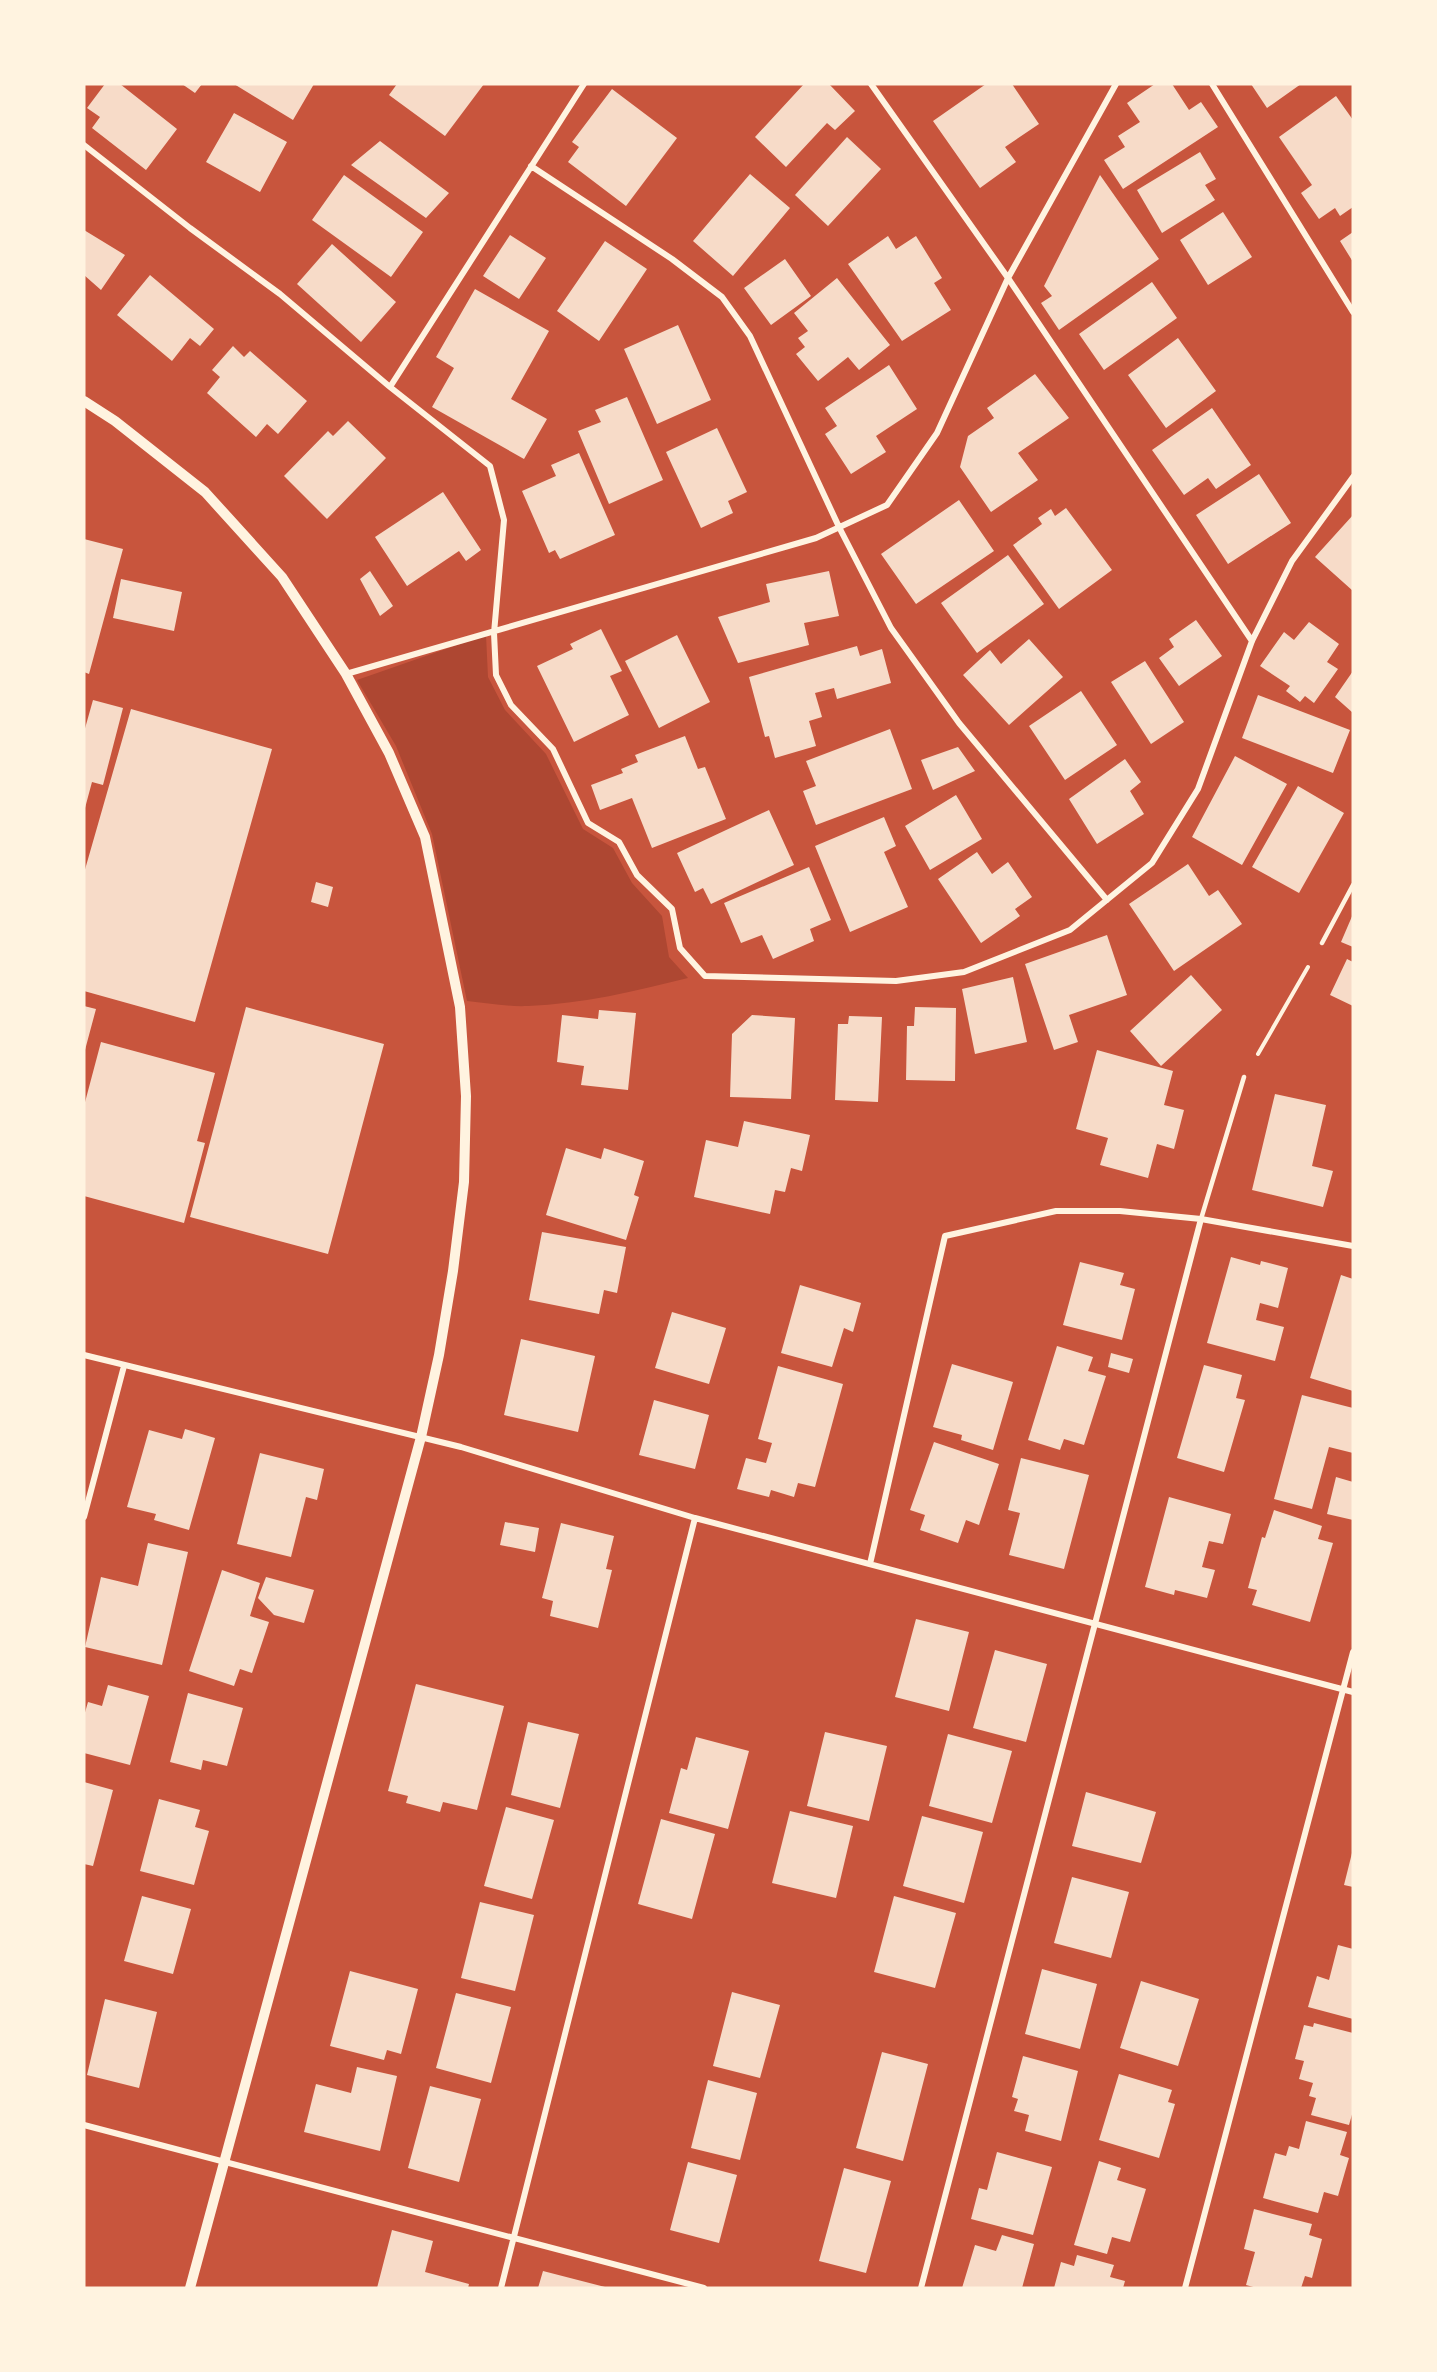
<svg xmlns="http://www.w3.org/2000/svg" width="1437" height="2372" viewBox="0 0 1437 2372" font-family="'Nunito Sans',sans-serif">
	<rect width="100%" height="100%" fill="#c8553d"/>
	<path fill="#ae4732" d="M486,635L488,677L505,710L546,754L583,829L613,848L632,883L662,916L669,957L688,978C636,991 582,1004 528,1006C508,1007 487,1003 467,1001L432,834L396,746L357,680Z"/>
	<path fill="#f7dbc8" d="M105,84H120L177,129L146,170L92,128L100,117L87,108Z
		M182,84H202L195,93Z
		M234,84H314L293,120Z
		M397,84H484L445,136L389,95Z
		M804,84H829L855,111L835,130L827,123L786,167L755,137Z
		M986,84H1012L1039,124L1005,147L1016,162L980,188L933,121Z
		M1155,84H1172L1189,110L1201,102L1218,127L1123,189L1104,160L1125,147L1118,136L1140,122L1127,103Z
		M1251,84H1301L1267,108Z
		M612,89L677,138L626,206L568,162L579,147L572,142Z
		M1336,96L1353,120V207L1340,216L1335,208L1319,219L1301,193L1312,185L1279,137Z
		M234,113L287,142L260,192L206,162Z
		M847,137L881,169L828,226L795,195Z
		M380,141L449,193L426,218L351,165Z
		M1200,152L1216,179L1205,185L1215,200L1162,233L1137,190Z
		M750,174L790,208L733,276L693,241Z
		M344,175L423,232L391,277L312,220Z
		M1100,175L1159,259L1059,330L1041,303L1052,296L1044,286Z
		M1223,212L1252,257L1208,285L1180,240Z
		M84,230L125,255L101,290L84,275Z
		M1353,232V262L1340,241Z
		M510,235L546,258L519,299L483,276Z
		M888,236L896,249L916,236L942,278L934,283L951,310L902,341L848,264Z
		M605,241L647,269L599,341L557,311Z
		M332,244L396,302L361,342L297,284Z
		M785,259L811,296L771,325L744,288Z
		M150,275L214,329L200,346L190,338L172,361L117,315Z
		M837,278L890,345L859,370L848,357L818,381L796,354L805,347L798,338L808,331L794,313Z
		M1152,282L1177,318L1104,370L1079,334Z
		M475,289L549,331L511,399L547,419L524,459L432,407L454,368L436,357Z
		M678,325L711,400L657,424L624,349Z
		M1178,338L1216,391L1166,428L1128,375Z
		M233,346L244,357L250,351L307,401L278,434L267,424L256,437L207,393L220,377L212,370Z
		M889,365L917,409L876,436L886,452L851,474L825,434L837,426L825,408Z
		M1035,374L1069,418L1018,453L1038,480L991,512L960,467L968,436L994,418L987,408Z
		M627,397L663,480L609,504L578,431L601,422L595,410Z
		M1212,408L1251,465L1216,489L1208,478L1184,495L1152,450Z
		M348,421L386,458L327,519L284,476L328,431L333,436Z
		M717,428L747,492L728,501L733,513L701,528L666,452Z
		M579,453L615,535L560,559L555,550L549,553L522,491L556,476L551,465Z
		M1259,474L1291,523L1228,564L1196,515Z
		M443,492L481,550L466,561L459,551L407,586L375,537Z
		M959,500L994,551L916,604L881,554Z
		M1066,508L1112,570L1059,609L1013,545L1042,524L1038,518L1051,509L1055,516Z
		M1353,515V591L1315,557Z
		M84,539L123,549L89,674L84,672Z
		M1008,555L1044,604L977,653L941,603Z
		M370,571L393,606L380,616L360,579Z
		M829,571L839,616L804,623L809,645L738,663L718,617L770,602L766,584Z
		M121,579L182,592L174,631L113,618Z
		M1196,620L1222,656L1179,686L1159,658L1174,647L1169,639Z
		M1309,622L1339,644L1327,662L1338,669L1314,703L1305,696L1300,702L1286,691L1290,686L1260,666L1284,632L1294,640Z
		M601,629L622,671L610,676L629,715L574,742L537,666L573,649L570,644Z
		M677,635L710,702L659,728L625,661Z
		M1029,639L1063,677L1009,725L963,675L990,650L1001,664Z
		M857,646L860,656L882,649L891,683L837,699L834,688L815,693L822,717L809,721L816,746L775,758L769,736L765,737L749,677Z
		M1145,661L1184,722L1151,744L1111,682Z
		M1353,671V713L1335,697Z
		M1081,691L1117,745L1065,780L1029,726Z
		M1258,695L1350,730L1333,773L1242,738Z
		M93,700L123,708L103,785L92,782L85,808L84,732Z
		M131,709L272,749L195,1022L84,991V873Z
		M890,729L912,789L816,825L803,791L816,786L806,761Z
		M685,736L698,769L705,767L726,819L652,848L632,798L600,810L591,785L623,773L621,769L638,762L635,755Z
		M958,747L975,771L933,790L921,760Z
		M1235,756L1287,784L1242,865L1192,837Z
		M1125,759L1141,782L1130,791L1144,814L1097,844L1069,799Z
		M1298,786L1344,813L1299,893L1252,867Z
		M956,795L982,839L930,870L905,826Z
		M769,810L794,865L711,904L703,888L695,892L677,853Z
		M884,817L896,846L884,852L908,907L850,932L815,846Z
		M977,852L992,874L1008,862L1032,897L1015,909L1020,916L981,943L938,879Z
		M1188,864L1209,896L1218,890L1242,924L1174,971L1129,904Z
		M809,867L831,920L810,929L814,941L773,959L762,935L741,943L724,903Z
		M316,882L333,887L328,907L311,902Z
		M1353,914V947L1341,942Z
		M1107,935L1127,995L1069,1015L1078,1042L1054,1050L1025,964Z
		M1347,959L1353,962V1006L1330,995Z
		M1191,975L1222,1010L1161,1066L1130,1031Z
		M1013,977L1027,1042L975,1054L962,989Z
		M84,1006L96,1009L85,1050H84Z
		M246,1007L384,1044L328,1254L190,1217Z
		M915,1007L956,1008L955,1081L906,1080L907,1026H914Z
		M599,1010L636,1013L628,1090L581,1085L584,1066L557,1062L562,1015L598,1019Z
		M752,1015L795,1018L791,1099L730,1097L732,1034Z
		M849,1016L882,1017L878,1102L835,1100L838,1024H848Z
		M101,1042L215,1073L197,1141L205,1143L184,1223L84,1196V1106Z
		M1097,1050L1173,1071L1164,1105L1184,1110L1174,1149L1157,1144L1148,1178L1100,1165L1108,1138L1076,1129Z
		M1275,1094L1326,1105L1312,1166L1333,1171L1323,1207L1252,1190Z
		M744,1121L810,1135L802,1171L791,1168L785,1192L775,1190L770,1214L694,1197L706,1140L738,1147Z
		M566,1148L601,1159L604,1148L644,1161L634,1195L639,1197L626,1240L546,1215Z
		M542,1232L626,1247L617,1293L604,1290L599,1314L529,1300Z
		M1231,1257L1260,1265L1261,1261L1288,1268L1278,1308L1260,1303L1256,1320L1284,1327L1275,1361L1207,1343Z
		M1080,1262L1124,1273L1120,1285L1135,1289L1122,1340L1063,1325Z
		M1341,1275L1353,1279V1391L1310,1378Z
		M800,1285L861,1303L853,1332L844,1328L832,1367L781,1353Z
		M672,1312L726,1328L709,1384L655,1368Z
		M521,1339L595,1356L578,1432L504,1415Z
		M1057,1346L1093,1357L1088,1371L1106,1376L1084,1445L1064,1439L1060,1450L1028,1440Z
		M1111,1353L1133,1359L1129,1373L1108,1367Z
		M952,1364L1013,1382L993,1450L961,1440L962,1435L933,1427Z
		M1204,1365L1242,1375L1236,1398L1245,1400L1224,1472L1177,1458Z
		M778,1366L843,1384L815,1487L798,1483L794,1497L771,1490L769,1497L737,1489L746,1458L766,1463L772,1443L758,1439Z
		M1302,1395L1353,1408V1453L1329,1447L1312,1509L1274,1499Z
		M654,1400L709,1415L695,1469L639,1455Z
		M185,1429L215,1438L189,1530L154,1520L156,1514L127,1507L149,1430L182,1439Z
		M934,1442L999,1464L979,1525L966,1520L958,1543L920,1530L925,1515L910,1510Z
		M260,1453L324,1469L317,1500L306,1497L291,1557L237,1544Z
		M1021,1458L1089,1475L1064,1569L1009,1555L1020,1513L1008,1510Z
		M1336,1477L1353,1482V1520L1327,1514Z
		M1169,1497L1231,1514L1223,1544L1209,1541L1202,1567L1215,1570L1207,1598L1175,1590L1174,1595L1145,1587Z
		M1274,1510L1322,1526L1318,1539L1333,1543L1310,1622L1252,1605L1257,1590L1248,1588L1262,1537L1265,1538Z
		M505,1522L539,1528L535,1552L500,1545Z
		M561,1523L614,1536L606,1569L612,1570L598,1628L550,1616L553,1601L542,1598Z
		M148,1543L188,1552L162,1665L85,1647L101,1577L138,1586Z
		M222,1570L260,1583L250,1616L269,1622L252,1673L240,1669L234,1686L189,1671Z
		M266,1577L314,1590L304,1623L274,1615L258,1598Z
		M916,1619L969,1632L949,1711L895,1697Z
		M995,1650L1047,1664L1026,1742L973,1728Z
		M416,1684L504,1706L477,1810L443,1802L440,1812L406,1803L408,1796L388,1791Z
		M108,1685L149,1696L130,1765L84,1753V1716L88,1702L102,1706Z
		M188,1693L243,1708L227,1766L203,1760L201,1770L170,1762Z
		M528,1722L579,1734L560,1808L511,1795Z
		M825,1732L887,1746L869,1821L807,1806Z
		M948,1734L1012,1751L992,1823L929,1806Z
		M696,1737L749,1751L728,1829L669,1813L681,1768L687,1770Z
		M84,1782L113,1790L93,1866L84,1864Z
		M1086,1792L1156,1812L1141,1863L1072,1846Z
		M159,1799L200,1810L195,1827L209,1831L194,1885L140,1871Z
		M506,1807L554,1820L532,1899L484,1886Z
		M790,1811L853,1826L836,1898L772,1883Z
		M922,1816L983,1832L964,1903L903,1886Z
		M661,1819L715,1834L692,1919L638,1904Z
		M1352,1853H1353V1887L1344,1885Z
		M1072,1877L1129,1892L1111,1958L1054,1943Z
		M142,1896L191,1909L173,1974L124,1961Z
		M894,1896L956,1913L935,1988L874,1972Z
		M480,1902L534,1915L515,1991L461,1978Z
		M1338,1945L1353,1949V2019L1308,2007L1317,1976L1329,1980Z
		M1042,1969L1097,1984L1080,2049L1025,2034Z
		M350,1971L418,1989L401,2054L387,2050L384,2060L330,2046Z
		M1141,1981L1199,1999L1178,2066L1120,2048Z
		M732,1992L780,2005L760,2078L713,2066Z
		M456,1993L511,2007L491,2083L436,2068Z
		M105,1999L157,2012L139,2088L87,2075Z
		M1314,2023L1353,2033V2111L1349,2125L1311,2115L1316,2098L1309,2096L1313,2083L1299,2079L1304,2061L1295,2059L1304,2025L1313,2027Z
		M882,2052L928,2064L903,2161L856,2148Z
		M1023,2056L1078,2071L1061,2141L1025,2131L1029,2115L1014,2111L1018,2099L1012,2097Z
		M357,2067L397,2076L380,2151L304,2132L316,2084L351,2093Z
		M1119,2074L1172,2090L1168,2102L1175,2104L1159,2158L1099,2140Z
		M708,2080L757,2093L740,2160L691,2148Z
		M430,2086L481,2099L459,2182L408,2168Z
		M1306,2121L1347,2132L1340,2155L1349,2158L1338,2196L1324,2192L1318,2213L1263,2198L1275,2153L1286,2156L1289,2146L1299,2149Z
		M997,2152L1052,2167L1033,2235L971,2219L979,2188L987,2190Z
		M1099,2161L1121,2168L1117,2180L1146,2189L1130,2242L1112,2237L1107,2254L1074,2245Z
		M688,2162L737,2175L719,2243L670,2230Z
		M844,2168L891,2181L866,2273L819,2261Z
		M1254,2209L1312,2224L1309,2235L1322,2239L1312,2278L1305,2276L1301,2288H1257L1246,2285L1255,2252L1244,2249Z
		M392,2230L433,2241L425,2272L469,2284L468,2288H377Z
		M1002,2235L1034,2244L1022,2288H962L975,2245L996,2251Z
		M1077,2255L1114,2265L1110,2277L1125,2281L1123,2288H1054L1061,2262L1074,2266Z
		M543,2271L605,2287V2288H538Z"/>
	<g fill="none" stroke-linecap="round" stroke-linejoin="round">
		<path stroke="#fff3e0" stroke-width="4" d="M1258,1054L1308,967"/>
		<path stroke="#fff3e0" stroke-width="4.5" d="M1322,943L1353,885
			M1201,1219L1244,1077"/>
		<path stroke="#fff3e0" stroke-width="6" d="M871,84L1008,278L1252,641
			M1212,84L1353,312
			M84,145L190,228L280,294L390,387L490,466L504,520L494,633L496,675L511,705L553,749L588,823L619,842L637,875L672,909L680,948L705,976L896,981L964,972L1070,930L1152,863L1198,789L1252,641L1292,561L1353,477
			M531,166L672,259L722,297L750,336L839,527L891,628L959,723L1107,900
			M390,387L584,84
			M346,674L816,538L887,505L937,433L1008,278L1116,84
			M84,1355L461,1447L695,1518L1353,1692
			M84,1517L124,1366
			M870,1564L945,1236L1056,1211H1120L1201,1219L1353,1246
			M84,2125L704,2288
			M501,2288L695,1518
			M921,2288L1201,1219
			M1185,2288L1353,1652"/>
		<path stroke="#fff3e0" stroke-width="10" d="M84,401L115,421L205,492L282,577L346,674L389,753L425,837L460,1007L466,1096L464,1182L453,1271L439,1355L421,1437L190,2288"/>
	</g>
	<rect width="1437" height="2372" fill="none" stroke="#fff3e0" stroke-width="171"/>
</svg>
